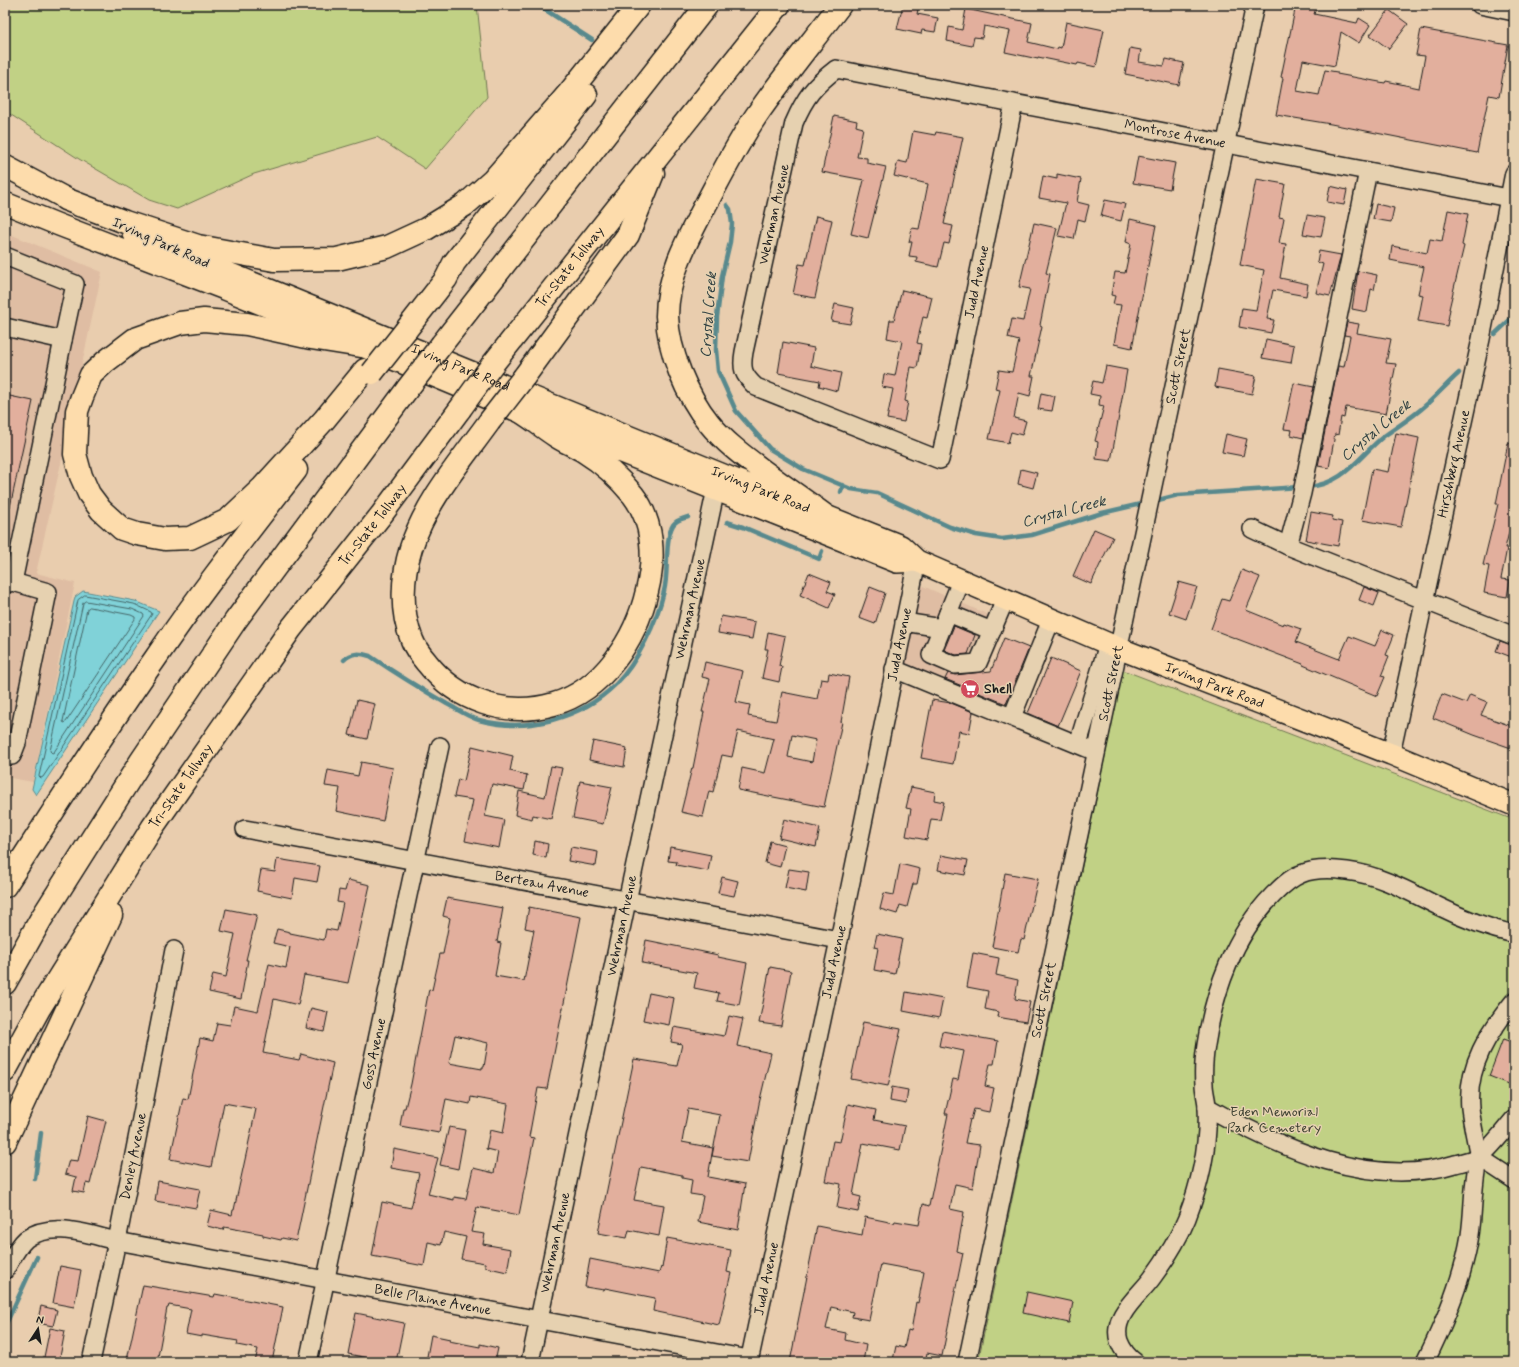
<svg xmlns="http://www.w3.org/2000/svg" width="1519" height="1367" viewBox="0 0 1519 1367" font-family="Mynerve,sans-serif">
	<rect width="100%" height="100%" fill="#e9cdae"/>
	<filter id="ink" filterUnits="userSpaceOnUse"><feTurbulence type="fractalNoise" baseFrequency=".025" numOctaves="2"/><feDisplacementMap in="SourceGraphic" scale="8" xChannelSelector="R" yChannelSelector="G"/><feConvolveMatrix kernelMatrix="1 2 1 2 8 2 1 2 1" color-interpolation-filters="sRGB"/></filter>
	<g filter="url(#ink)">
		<path fill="#dfbda3" d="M5,232L102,272L80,373L71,392L65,410L67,425L64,450L36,573L75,583L33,782L5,777Z
			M916,583L1005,622L975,700L898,667Z"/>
		<path fill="#c1d185" stroke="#6e7650" d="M5,5H477L487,97L425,169L377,137L254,174L177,209L149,200L79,159L5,111Z
			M1123,670L1514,820V1362H978Z"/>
		<path fill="#80d2d8" stroke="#58898d" d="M83,591L135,601L159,611L36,795L32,789L75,597Z"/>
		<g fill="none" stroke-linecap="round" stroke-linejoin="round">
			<path stroke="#446567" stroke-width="1" d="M85,595L134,604L151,612L152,614L43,777L41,778L39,776L78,600Z
				M86,601L132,609L143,614L144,616L54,752L52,753L50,751L83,603Z
				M90,607L131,615L135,617V619L66,722L64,723L63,721L87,609Z"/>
			<path stroke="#58898d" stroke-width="4.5" d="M538,5L592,40
				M727,205L730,209L732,224L730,242L722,276L717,317L716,350L718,371L736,411L770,449L803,469L851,489L877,493L950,527L976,535L1002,539L1032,535L1102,513L1145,503
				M1495,334L1514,316
				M1307,487C1345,484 1358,457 1384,436C1398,426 1413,417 1426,405C1437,395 1448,383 1459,373
				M841,492L843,485
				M1154,501L1178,495L1300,487
				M727,522L743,527L819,559L822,551
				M344,660C352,652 360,653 370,656C395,673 421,689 447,704C457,709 468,717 479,720C526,733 581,719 616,684C638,662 657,621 664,591C669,573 664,540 673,525C676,520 682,519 688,517
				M35,1179L41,1133
				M5,1326L37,1257"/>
		</g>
		<path fill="#e2af9d" stroke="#1c1c1c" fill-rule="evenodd" d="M903,5H919L917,14L938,18L935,32L922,30L921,34L897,29Z
			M1296,5H1317L1314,14L1357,23L1359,18L1370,25L1359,43L1341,32L1335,66L1303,60L1297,91L1319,95L1325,70L1337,72V74L1385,83L1386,81L1419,88L1425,56L1416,55L1421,29L1508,45L1499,97L1489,95L1477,153L1331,124L1276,115L1283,78L1281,77Z
			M966,9L1032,23L1028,42L1057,49L1058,47L1061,48L1066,22L1104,30L1096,67L1078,63L1077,65L1038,57V59L1005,52L1010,31L984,26L982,38L974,37L972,46L947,41L949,27L962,30Z
			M1389,10L1408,24L1389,49L1370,35Z
			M1130,48L1141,50L1139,62L1164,66L1166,59L1184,63L1179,85L1125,74Z
			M834,116L857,121L856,126L863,128L857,157L867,158V163L886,167L868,238L851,234L864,180L822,172Z
			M913,131L935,135L936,132L963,137L944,224L953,226L949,244L944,243L938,267L916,262L917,257L909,256L912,242H909L912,228L919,229L928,184L894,176L898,161L907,163Z
			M1138,156L1175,163L1170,189L1133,183Z
			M1057,174L1081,179L1077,202L1089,205L1085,221L1078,219L1074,239L1058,236L1066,203L1039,198L1043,176L1057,179Z
			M1256,179L1285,184L1279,217L1284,218L1279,243L1286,244L1280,278L1308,284L1306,296L1273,290L1267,319L1274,320L1271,333L1239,327L1242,308L1256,310L1264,270L1240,265Z
			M1330,186L1347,190L1344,205L1327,202Z
			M1105,200L1125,204L1121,221L1101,216Z
			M1376,204L1394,208L1391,222L1373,219Z
			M1448,210L1468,214L1462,245L1464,246L1449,309H1450L1447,326L1418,321L1423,295L1418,294L1424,267L1390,260L1392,246L1427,253L1430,239L1442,241Z
			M1307,215L1325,218L1321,237L1303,234Z
			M816,216L832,220L815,298L793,294L799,264L805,265Z
			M1130,219L1156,225L1132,348L1114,344L1121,305L1113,304L1115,296L1111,295L1115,272L1125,273L1131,244L1126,242Z
			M1034,223L1057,228L1046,273L1050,274L1040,325L1042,326L1031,376H1034L1030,396L1019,393L1014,418L1026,421L1022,435L1011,432L1008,443L989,439L1000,390L995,389L999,370L1012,372L1019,341L1008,338L1012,319L1023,321L1030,289L1019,287Z
			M1319,251L1341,255L1330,296L1316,293L1323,264L1317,262Z
			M1358,271L1377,275L1374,290L1371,289L1367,312L1352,309Z
			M902,290L932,297L927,318L923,317L917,343L921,344L917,368L911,367L905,401L908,402L904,422L887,419L893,389L882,387L884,374L895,376L902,341L887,338L890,320H894Z
			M835,304L854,308L850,324L831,321Z
			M1347,322L1359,324L1357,333L1391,339L1386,363L1396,364L1386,414L1346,407L1344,418L1341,417L1338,435L1335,434L1329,468L1318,466L1338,366L1344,367L1350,336L1344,335Z
			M1266,339L1294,345L1291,363L1262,358Z
			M783,342L814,348L811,366L841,373L837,391L819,386L820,381L778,373Z
			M1106,366L1127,370L1111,461L1096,459L1098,442L1095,441L1104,406L1099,405L1100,396L1090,394L1093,381L1102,383Z
			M1218,369L1256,376L1252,394L1215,387Z
			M1294,383L1314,387L1303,438L1291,435L1292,430L1284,429Z
			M1041,393L1055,396L1052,411L1038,409Z
			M5,395L33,401L10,507H5Z
			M1396,433L1419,438L1401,527L1362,520L1372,469L1388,472Z
			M1226,434L1247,439L1243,456L1222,452Z
			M1508,443H1514V501L1511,516L1513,517L1505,548H1507L1501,579L1510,580L1507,597L1484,593L1489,566L1483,565L1498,504H1496Z
			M1021,469L1037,473L1033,488L1018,484Z
			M1311,512L1333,516L1332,520L1342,522L1338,546L1306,540Z
			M1094,529L1113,537L1091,584L1073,576Z
			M1242,570L1260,577L1246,610L1283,625L1284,623L1301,629L1296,642L1339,659L1349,636L1375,646L1382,630L1394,635L1386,655L1389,656L1381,676L1385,677L1377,696L1303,665V664L1211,629L1222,599L1229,601Z
			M809,573L831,582L827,591L835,594L829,608L800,595Z
			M1179,582L1197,587L1186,619L1169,613Z
			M870,587L885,593L875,624L859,618Z
			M1364,587L1379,593L1374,606L1359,600Z
			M721,616L755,622L752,639L718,633Z
			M954,626L975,635L968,654L956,655L944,650Z
			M768,632L785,636L779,666L782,667L779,682L762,678L768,649H765Z
			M1004,638L1029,648L1006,704L945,679L948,673L955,675L991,671Z
			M1500,641L1514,646V658L1496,651Z
			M1051,658L1081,671L1058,726L1028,713Z
			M705,662L743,671L736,702L750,705L748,716L776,721L782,692L817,699L821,679L828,680L829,673L849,677L841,722H842L824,807L738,790L742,768L765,773L774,739L738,731L732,757L722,755L713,792L709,791L703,817L681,812L692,768H693L704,712H702L710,679L702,677ZM792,735L816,740L812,762L788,757Z
			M1442,694L1466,703L1470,695L1487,702L1481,715L1514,727V749L1474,735L1433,718Z
			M357,700L375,704L367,739L349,735Z
			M932,700L951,703L973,712L969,733L959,731L953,764L921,758Z
			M593,741L627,748L624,767L589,760Z
			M472,746L513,756L510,771L527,775L524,790L492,784L485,816L504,820L499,848L465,841L473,800L454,797L458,779L464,781Z
			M361,762L393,768L383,821L336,811L340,788L325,786L328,770L358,776Z
			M551,766L562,768L551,819L533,815L532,819L515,815L519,791L545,797Z
			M580,781L612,787L603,824L573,818Z
			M911,787L935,792L934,800L944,802L940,820L931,819L927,840L906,836L911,809L906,808Z
			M784,819L820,828L816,847L779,838Z
			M535,841L548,844L546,858L533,855Z
			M770,841L785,845L780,867L765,863Z
			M571,847L598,852L596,866L568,861Z
			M670,847L711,855L708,871L676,865L677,862L668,861Z
			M941,855L968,860L965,875L938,870Z
			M277,859L320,866L317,882L295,878L292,898L257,891L261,870L275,872Z
			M900,864L920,869L917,884H913L907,907L900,905L897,914L880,909L884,893L894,895Z
			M789,869L809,872L806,892L785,888Z
			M1005,873L1038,879L1024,940L1021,939L1018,952L992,947Z
			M722,877L738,881L734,896L718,893Z
			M348,880L370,885L348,983L304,975L298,1005L274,999L263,1053L299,1060L301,1054L333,1063L296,1241L282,1238L281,1240L263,1236V1234L224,1227L223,1230L207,1226L211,1210L232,1215L233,1210H234L256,1109L224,1103L211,1167L170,1159L183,1098L188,1099L200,1038L213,1041L217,1023L230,1025L234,1006L258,1011L269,964L286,968L290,947L273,943L277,929L290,932V933L324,940L326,929L337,931L343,903L337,902L339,890L345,891Z
			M447,898L503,908L497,942L501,943L495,976L524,981L534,930L525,928L529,907L581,917L547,1089L538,1088L529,1137L534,1138L519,1215L477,1207L471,1232L485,1234L483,1244L511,1249L507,1272L485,1267V1263L461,1259L466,1237L444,1232L441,1245L428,1242L424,1266L372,1256L382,1202L411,1208L419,1173L391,1168L394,1149L438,1158L428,1194L454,1200V1197L466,1199L473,1168L494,1173L498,1152L486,1149L490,1130L503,1133L508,1104L471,1097L470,1104L446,1099L439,1133L400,1126L403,1108H405L411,1084L429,989L432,990L440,954H443L450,918L443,916ZM455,1035L488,1043L484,1067H482V1069L449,1063Z
			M226,909L257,915L246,960H248L241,999L209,992L213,974L226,977L235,934L221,931Z
			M877,934L902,939L895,974L874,970L878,948L874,947Z
			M646,940L718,955V957L747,963L739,1005L717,1001L719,993L694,988L697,973L642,963Z
			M973,953L999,958L996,975L1018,980L1015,999L1030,1002L1026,1022L997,1017L998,1012L985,1009L988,991L967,987Z
			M770,967L791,971L781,1026L759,1023Z
			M906,992L943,999L939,1018L903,1011Z
			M649,993L674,998L669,1025L643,1020Z
			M311,1008L328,1012L324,1032L306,1028Z
			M729,1016L743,1019L737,1046L771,1053L759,1104L748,1162L712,1156L720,1115L688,1109L682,1142L713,1148L708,1177L745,1184L738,1230L698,1222L703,1196L690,1194L692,1180L682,1178V1175L641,1167L634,1200L664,1205L659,1236L629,1230L627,1238L598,1233L634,1059L677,1066L682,1044L671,1042L674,1027L724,1036Z
			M863,1022L901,1029L888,1086L851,1079Z
			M942,1031L998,1041L994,1064H990L985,1086L994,1088L989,1112L974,1109L971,1120L970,1119L965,1143L980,1145L973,1188L955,1184L950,1209L964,1212L957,1251L963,1253L942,1356L927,1353L925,1362H901L893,1360L896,1346L904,1348L908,1330L911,1331L916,1302L918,1303L924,1272L881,1264L869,1320L852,1317L853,1312L831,1307L826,1329L846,1333L845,1340L866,1345L863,1362H790L817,1226L862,1235L865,1217L894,1223L895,1221L919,1225L923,1204L929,1206L948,1114H945L953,1079L958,1080L964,1051L939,1046Z
			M1503,1039L1514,1043V1086L1489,1076Z
			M892,1087L908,1090L906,1104L890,1101Z
			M848,1104L876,1110L874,1120L905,1126L900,1150L863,1143L853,1195L861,1197L858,1212L837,1208L841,1184L825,1181L833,1141L840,1142Z
			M88,1116L106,1121L90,1184L86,1183L84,1193L73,1191L76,1177L65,1174L69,1160L78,1161Z
			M449,1127L465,1130L458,1169L440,1165Z
			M158,1181L200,1189L196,1208L155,1201Z
			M667,1238L731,1250L727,1272L731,1273L719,1325L653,1311L655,1298L605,1288L604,1290L585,1287L590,1259L659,1273L661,1267L662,1268Z
			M60,1266L81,1270L74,1307L53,1303Z
			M143,1285L214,1297L215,1294L283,1307L272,1362H255L258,1349L237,1345L238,1341L202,1335V1337L186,1334L191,1309L169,1305L168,1308H167L157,1362H137L127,1360Z
			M1027,1292L1073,1302L1069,1323L1023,1313Z
			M41,1306L57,1310L53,1326L37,1323Z
			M356,1313L404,1323L396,1362H389L348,1354Z
			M50,1328L65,1331L59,1362H43Z
			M431,1335L450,1339L449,1341L480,1347V1344L498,1348L495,1362H426Z"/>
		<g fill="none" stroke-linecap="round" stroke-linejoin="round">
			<defs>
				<g id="minor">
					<path d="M1480,5L1514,12"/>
					<path id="s1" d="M1014,103L940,460L756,387C743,375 741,369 744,352L794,123C805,97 814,86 836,69L1514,199"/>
					<path d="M5,256L75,284L63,340L5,327"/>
					<path d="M1252,529L1288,546L1514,636"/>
					<path d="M1288,546L1302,493L1368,171"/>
					<path d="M961,581L931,655L954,665L978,663L1005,600"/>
					<path d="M5,584L13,582L63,340"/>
					<path d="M948,613L992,631"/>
					<path d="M904,622L942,628"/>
					<path d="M894,669L1096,752"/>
					<path d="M1012,717L1051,620"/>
					<path d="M1078,744L1108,644"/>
					<path id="s2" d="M1391,754L1481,339L1514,173"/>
					<path d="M5,755L12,756L17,743L48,592L13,582"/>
					<path id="s3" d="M245,829L839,940"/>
					<path d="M1207,1107C1280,1148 1371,1190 1455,1164C1463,1162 1472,1160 1479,1157C1488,1152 1506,1128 1514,1119"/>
					<path d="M1479,1157C1476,1141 1472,1124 1470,1108C1466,1066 1489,1032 1514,1001"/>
					<path id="s4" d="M5,1270C11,1260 17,1247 26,1239C52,1220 89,1235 117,1241L749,1359"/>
					<path id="s5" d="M91,1362L117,1241L174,950"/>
					<path id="s6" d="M308,1362L440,746"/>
					<path id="s7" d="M530,1362L627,901L716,489"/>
					<path id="s8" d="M749,1362L839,940L917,561"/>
					<path id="s9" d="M967,1362L1255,5"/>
					<path d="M1135,1362C1128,1357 1122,1349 1119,1341C1111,1316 1139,1296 1152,1278C1166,1259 1178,1240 1187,1218C1200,1184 1209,1144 1207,1107C1207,1100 1204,1092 1204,1084C1203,1072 1204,1058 1206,1045C1214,991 1234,935 1273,895C1281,887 1290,878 1301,874C1315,868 1332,869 1347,871C1380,875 1408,891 1438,906C1462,918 1487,928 1514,934"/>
					<path d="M1425,1362C1445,1322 1463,1279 1470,1235C1474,1209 1472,1183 1479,1157L1514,1180"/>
				</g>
				<g id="major">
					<path d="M5,166L80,206"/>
					<path d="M5,203L59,225L225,289L523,413L897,562L917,561"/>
					<path id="s10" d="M133,233L152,242L721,474L901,546L917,561L1118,648L1391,754L1514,805"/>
				</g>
				<g id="highway">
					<path d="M65,199L125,222L198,246L274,260L337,259L387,247L426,229L465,205L493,180L568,94L639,5"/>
					<path d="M406,330L446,279L454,263L586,95"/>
					<path d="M442,344L707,5"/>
					<path d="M361,346L311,338L247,324L204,320L180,323L135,339L105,362L91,375L82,397L77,411L75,454L81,476L89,494L101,510L122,529L137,534L165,539L190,538L228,520L263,487L324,420L365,370"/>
					<path id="s11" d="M492,365L779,5"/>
					<path d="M524,377L628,235L653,173"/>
					<path d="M489,422C461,461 426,501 411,548C402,577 400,611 412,640C415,648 421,656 427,663C457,701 506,718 554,704C603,690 636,639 647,591C655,559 654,522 633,495C619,478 603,463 585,452C576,446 565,442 556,436C545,429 534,420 523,413"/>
					<path d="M827,517C807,502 786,488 766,473C746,458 725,443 709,423C687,396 668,351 667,316C667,276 688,238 706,204C722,174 737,144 756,116C782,78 812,42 840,5"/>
					<path d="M5,886C54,810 103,733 155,659C199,594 248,532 296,470"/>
					<path d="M5,983L41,919L141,761L236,620L408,388"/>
					<path id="s12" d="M5,1071L39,1009L152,828L290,630L382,514L460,409"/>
					<path d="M5,1142L111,915"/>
				</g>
			</defs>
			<use href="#minor" stroke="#1c1c1c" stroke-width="20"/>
			<use href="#major" stroke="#1c1c1c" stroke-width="24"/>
			<use href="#highway" stroke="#1c1c1c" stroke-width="25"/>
			<use href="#minor" stroke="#e6d1b0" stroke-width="17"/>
			<use href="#major" stroke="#fddcac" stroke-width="21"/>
			<use href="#highway" stroke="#fddcac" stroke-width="22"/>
			<defs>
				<path id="highway-bridge" d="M372,373L406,330
					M408,388L442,344
					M460,409L492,365
					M489,422L524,377"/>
			</defs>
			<use href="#highway-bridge" stroke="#1c1c1c" stroke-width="25" stroke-linecap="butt"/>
			<use href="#highway-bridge" stroke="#fddcac" stroke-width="22"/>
		</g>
	</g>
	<defs>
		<symbol id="supermarket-disc" viewBox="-11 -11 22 22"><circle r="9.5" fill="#d1495b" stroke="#e6d1b0"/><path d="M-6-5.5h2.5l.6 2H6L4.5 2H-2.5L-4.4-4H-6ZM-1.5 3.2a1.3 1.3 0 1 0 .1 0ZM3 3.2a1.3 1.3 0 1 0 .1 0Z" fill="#fff"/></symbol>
	</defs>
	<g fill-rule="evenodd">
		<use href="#supermarket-disc" x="959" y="678" width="22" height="22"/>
	</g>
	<g text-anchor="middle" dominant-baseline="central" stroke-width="3" stroke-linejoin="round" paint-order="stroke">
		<g font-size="14" fill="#1c1c1c" stroke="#e6d1b0">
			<text stroke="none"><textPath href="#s1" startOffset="1251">Montrose Avenue</textPath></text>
			<text stroke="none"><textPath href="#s1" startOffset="743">Wehrman Avenue</textPath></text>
			<text transform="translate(161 243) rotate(24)">Irving Park Road</text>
			<text stroke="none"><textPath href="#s11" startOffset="125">Tri-State Tollway</textPath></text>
			<text transform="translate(977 282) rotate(-78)">Judd Avenue</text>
			<text stroke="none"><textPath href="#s9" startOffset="1018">Scott Street</textPath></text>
			<text stroke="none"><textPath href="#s10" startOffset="354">Irving Park Road</textPath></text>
			<text stroke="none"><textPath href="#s2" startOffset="297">Hirschberg Avenue</textPath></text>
			<text stroke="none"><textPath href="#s10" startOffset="678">Irving Park Road</textPath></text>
			<text stroke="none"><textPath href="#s12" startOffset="659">Tri-State Tollway</textPath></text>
			<text stroke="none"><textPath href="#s7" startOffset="770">Wehrman Avenue</textPath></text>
			<text stroke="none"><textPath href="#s8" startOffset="733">Judd Avenue</textPath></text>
			<text stroke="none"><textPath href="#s9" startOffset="694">Scott Street</textPath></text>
			<text stroke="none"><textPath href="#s10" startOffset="1174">Irving Park Road</textPath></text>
			<text stroke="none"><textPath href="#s12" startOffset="335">Tri-State Tollway</textPath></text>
			<text stroke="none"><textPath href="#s3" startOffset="302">Berteau Avenue</textPath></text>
			<text stroke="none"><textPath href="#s7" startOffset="446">Wehrman Avenue</textPath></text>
			<text stroke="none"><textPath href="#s8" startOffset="409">Judd Avenue</textPath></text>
			<text stroke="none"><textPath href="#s9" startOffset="370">Scott Street</textPath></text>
			<text stroke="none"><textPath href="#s6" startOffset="315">Goss Avenue</textPath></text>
			<text stroke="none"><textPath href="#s5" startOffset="210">Denley Avenue</textPath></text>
			<text stroke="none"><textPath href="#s7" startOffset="122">Wehrman Avenue</textPath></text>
			<text stroke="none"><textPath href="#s8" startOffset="85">Judd Avenue</textPath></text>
			<text stroke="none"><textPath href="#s4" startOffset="453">Belle Plaine Avenue</textPath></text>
		</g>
		<g font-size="14" font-weight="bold" fill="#1c1c1c" stroke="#e6d1b0" text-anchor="start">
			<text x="984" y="689">Shell</text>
		</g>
		<g font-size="14" fill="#3d4031" stroke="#e6d1b0">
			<text x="1274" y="1112">Eden Memorial<tspan x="1274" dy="16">Park Cemetery</tspan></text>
		</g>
		<g font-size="15" font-style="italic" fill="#304042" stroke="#e6d1b0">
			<text transform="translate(709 315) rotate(-86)">Crystal Creek</text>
			<text transform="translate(1376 431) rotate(-40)">Crystal Creek</text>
			<text transform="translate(1064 512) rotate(-15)">Crystal Creek</text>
		</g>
	</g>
	<rect width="1519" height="1367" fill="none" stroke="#e6d1b0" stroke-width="20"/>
	<rect x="10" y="10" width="1499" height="1347" fill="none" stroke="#1c1c1c" stroke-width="1.5" filter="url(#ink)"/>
	<g transform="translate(38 1329) rotate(12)" stroke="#e6d1b0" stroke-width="3" paint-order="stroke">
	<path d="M0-3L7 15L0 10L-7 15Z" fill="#1c1c1c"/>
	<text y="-6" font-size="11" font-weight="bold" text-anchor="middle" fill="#1c1c1c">N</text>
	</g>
</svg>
